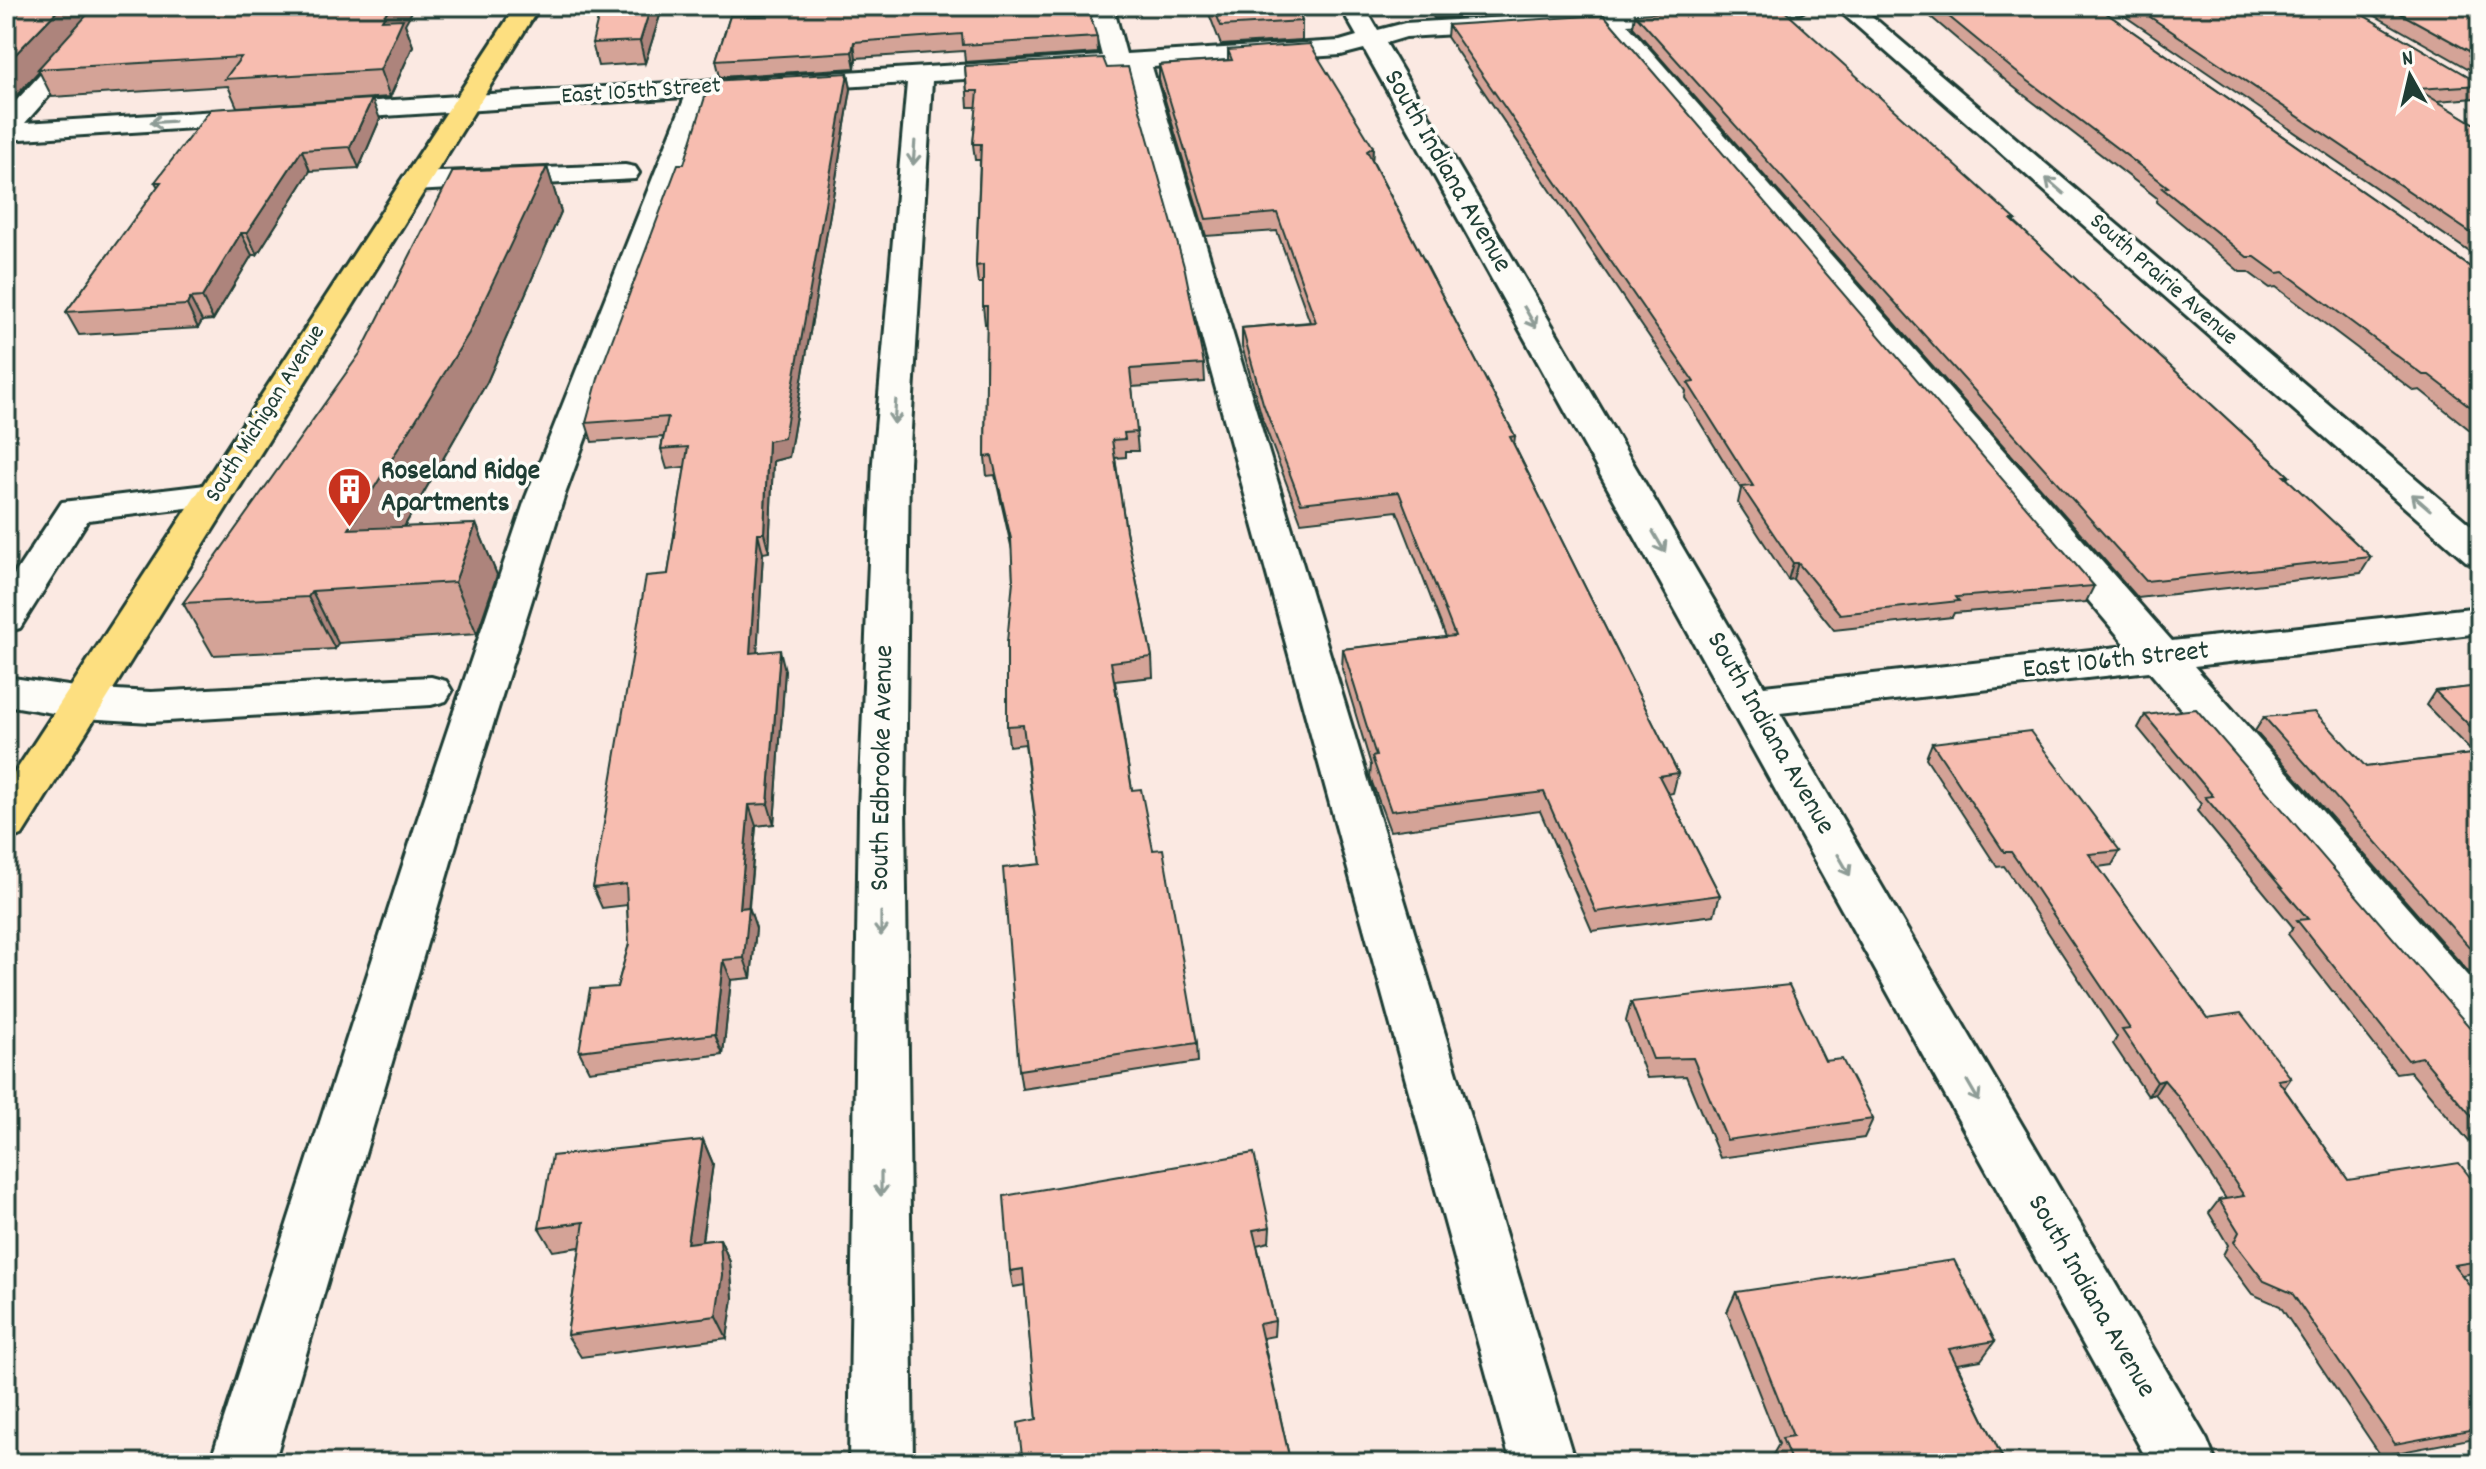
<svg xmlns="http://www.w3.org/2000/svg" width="2486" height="1469" viewBox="0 0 2486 1469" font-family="Dekko,sans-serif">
	<rect width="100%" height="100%" fill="#fbe9e2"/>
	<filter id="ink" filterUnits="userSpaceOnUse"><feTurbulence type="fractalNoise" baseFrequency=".0125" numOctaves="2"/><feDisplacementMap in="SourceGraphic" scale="16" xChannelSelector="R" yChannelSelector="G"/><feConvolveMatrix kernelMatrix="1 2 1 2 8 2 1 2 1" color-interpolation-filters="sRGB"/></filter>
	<g filter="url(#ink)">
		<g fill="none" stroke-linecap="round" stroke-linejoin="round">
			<defs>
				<path id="minor" d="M103,6H128L25,123L1102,56L1089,6H1113L1126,54L1340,41L1357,36L1340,6H1364L1378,30L1405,23L1591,12L1587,6H1612L1615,10L1812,6L1800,13L1627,24L2172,641L2480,607V633L2194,666L2480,990V1048L2462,1041L2149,671L1780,713L2207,1440L2216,1463H2149L1364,49L1341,55L1152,67L1575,1463H1511L1128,69L932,81L909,462L905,810L913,1463H849L859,810L873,462L907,83L711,95L564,497L463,821L274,1463H210L417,821L526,497L685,97L6,140V112ZM1603,25L2127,646L1764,686L1386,43L1406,37Z
					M1834,6H1860L2480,533V565L2466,561Z
					M625,165L635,167L639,173L635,179L414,191L404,188L400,182L404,176L414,173Z
					M214,484L227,487L233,495L227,503L88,520L20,628L6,632V587L62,502Z
					M6,677L82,688L151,692L431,677L446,681L452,691L446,701L431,705L151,722L82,718L6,705Z"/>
				<path id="major" d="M516,6H540L22,835L6,840V786Z"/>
			</defs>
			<use href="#minor" stroke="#1f3d34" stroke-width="6"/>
			<use href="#major" stroke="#1f3d34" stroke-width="6"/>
			<use href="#minor" fill="#fdfcf7" fill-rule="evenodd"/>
			<use href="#major" fill="#fddf80" fill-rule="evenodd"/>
		</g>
		<path fill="#d4a397" stroke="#1f3d34" stroke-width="2" d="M6,6L405,24L413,46L390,97L237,107L228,86L52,97L39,71L6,107Z
			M663,6L645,63L598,66L592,43Z
			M1206,6H1296L1302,21V40L1221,45Z
			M1426,6H1586V9L1434,18Z
			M1615,6H1664L1616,7Z
			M1918,6H2096L2476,271L2480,272V438L2420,390L2414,391L2276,287L2270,288L2248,272H2240L2156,202L2157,198L2011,85Z
			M2110,6H2347L2480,83V90L2476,98L2437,101L2480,127V259Z
			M2358,6H2480V75Z
			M1635,14L2016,220L2015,223L2289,476L2287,479L2371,557L2361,573L2138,598L1633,27Z
			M730,16L1097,37L1098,53L965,62L964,51L856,58L855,68L720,77L716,60Z
			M1448,25L2094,586L2086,602L1954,613L1952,617L1834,630L1793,579L1788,580L1738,503L1741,489L1685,398L1686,391L1447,37Z
			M1228,50L1373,147L1372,160L1515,436L1514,445L1678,773L1673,793L1668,794L1720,895L1714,915L1592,931L1540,811L1390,831L1370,777L1371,765L1342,669L1343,649L1446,637L1397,511L1301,522L1263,421L1242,346V328L1310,322L1277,231L1206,236L1159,80V65L1228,60Z
			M965,66L1204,364L1205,382L1132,387L1138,451H1126V457L1115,458L1126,531L1152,657L1153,677L1115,681L1132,790L1153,850L1197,1043L1198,1062L1022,1089L1019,1070L1041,864L1025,744L1009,746L1007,726L1013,581L1012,550L995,475L987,476L985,457L987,324H985L983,306V283H978L976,266L980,160H975L973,144L977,107H968Z
			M848,73L851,89L789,457L773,461L769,552L763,553L757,652L785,670L774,824L756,826L749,907L756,928L751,978L731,980L723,1054L589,1071L579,1051L617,987L629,944L627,905L602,908L593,888L668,574L685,467L667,469L661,449L663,437L592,442L586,423L684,164Z
			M380,119L359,168L310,171L257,255H252L213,320L202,321L198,328L79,335L66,312L158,187L155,182Z
			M547,167L561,212L487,382L404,527L476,524L497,575L477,634L338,643L335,649L213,655L183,603Z
			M2480,686V985L2255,731L2264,717L2366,767L2474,754L2426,705L2435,691Z
			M2145,715L2472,1030L2480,1033V1142L2471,1144L2410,1071L2396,1073L2288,934L2293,927L2197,811L2201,804L2138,728Z
			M1932,743L2120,851L2112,865L2098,867L2207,1018L2291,1078L2284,1088L2348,1180L2480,1190V1272L2462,1275L2480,1299V1437L2381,1456L2280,1306L2252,1294L2223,1255L2228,1245L2209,1213L2219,1200L2226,1199L2167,1109L2155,1094L2148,1096L2113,1044L2117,1037L2011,876L2004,866L1997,867L1926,758Z
			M1631,1002L1825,1061L1873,1119L1864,1138L1720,1158L1686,1076L1647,1078L1626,1021Z
			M703,1140L713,1164L702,1241L720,1239L730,1262L733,1298L727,1338L581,1357L567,1335L580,1247L553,1251L539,1228Z
			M1270,1227L1269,1242L1257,1245L1275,1321L1274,1336L1263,1338L1289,1456L1288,1463H1023L1037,1419L1025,1285L1013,1287L1010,1271Z
			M1736,1292L1995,1341L1981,1360L1957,1364L2005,1463H1775L1772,1456L1779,1444L1727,1312Z"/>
		<path fill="#ad847b" stroke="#1f3d34" stroke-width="2" d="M62,6H100L38,69L39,71L6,107V64Z
			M390,6H415L405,24L413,46L390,97L380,70L382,20Z
			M651,6H663L645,63L640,41Z
			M854,42L856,58L855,68L852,52Z
			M848,73L851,89L789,457L773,461L769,552L764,533L768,441Z
			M372,99L380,119L359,168L350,147Z
			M1373,147L1372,164L1367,151Z
			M302,150L310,171L257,255L247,233Z
			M547,167L561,212L487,382L373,581L349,529Z
			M241,233L252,255L213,320L202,297Z
			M190,298L202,321L198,328L187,305Z
			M476,524L497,575L477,634L455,582Z
			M758,533L763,553L756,673L750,653Z
			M1793,563H1798L1793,579L1788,580Z
			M312,591L338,643L335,649L308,597Z
			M780,650L785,670L774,824L768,804Z
			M749,805L756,826L747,921L749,907L756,928L751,978L744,958L740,908Z
			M723,960L731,980L723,1054L715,1034Z
			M2164,1080L2155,1094L2148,1096L2157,1082Z
			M703,1140L713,1164L698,1266L687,1243Z
			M720,1239L730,1262L733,1298L727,1338L716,1316Z"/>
		<path fill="#f7bdb0" stroke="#1f3d34" stroke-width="2" d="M6,6H62L6,64Z
			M95,6H390L382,20L403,19L380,70L225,79L241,57L38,69Z
			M601,6H651L640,41L592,43Z
			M768,6H1087L1097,37L963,45L962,34L854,42L852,52L716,60L730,16L767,15Z
			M1213,6H1296L1302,21L1221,26Z
			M1433,6H1475L1435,8Z
			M1761,6H1779L2016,220H2012L2289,476H2284L2371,557L2146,581L1635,14Z
			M1936,6H2096L2476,271L2480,272V414L2429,375H2423L2284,272L2277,273L2255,257H2247L2162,188L2168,187L2015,71Z
			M2134,6H2347L2480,83V85L2417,89L2480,127V239Z
			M2387,6H2480V57Z
			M1604,15L2094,586L1956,597L1959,601L1840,614L1798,563H1793L1742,487L1753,486L1688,383L1694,382L1448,25Z
			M1310,44L1373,147L1367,151L1515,436L1510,437L1678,773L1659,776L1720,895L1596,912L1544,792L1391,811L1372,757L1376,756L1343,649L1455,636L1399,492L1301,503L1263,403L1242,328L1316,322L1277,213L1206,219L1159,65L1232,60L1228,50Z
			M1103,58L1107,68L1128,67L1185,270L1204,364L1130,369L1137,432L1124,433L1125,439L1112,440L1126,531L1152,657L1111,662L1132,790L1141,789L1153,850L1163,849L1197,1043L1019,1070L1003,868L1041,864L1023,725L1007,726V642L1013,581L1011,539L992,456L985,457L987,306H983V265L976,266L981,144H973L978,91H967L965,66Z
			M848,73L784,438L768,441L764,533H758L750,653L780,650L768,804L749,805L740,908L749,907L744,958L723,960L715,1034L579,1051L590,989L617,987L629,944L626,884L593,888L646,576L668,574L688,447L661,449L668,417L586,423L599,375L678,164H684L710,81Z
			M372,99L350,147L302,150L247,233H241L202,297L190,298L187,305L66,312L161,182H155L211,109Z
			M547,167L469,333L349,529L476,524L455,582L312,591L308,597L183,603L361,352L453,171Z
			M2480,686V736L2435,691Z
			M2196,709L2472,1030L2480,1033V1126L2422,1057L2408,1060L2297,920L2308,919L2205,797L2213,796L2145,715Z
			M2315,712L2366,767L2480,753V959L2264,717Z
			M2030,731L2120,851L2089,854L2207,1018L2241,1013L2291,1078L2278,1080L2348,1180L2459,1163L2480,1190V1261L2454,1265L2480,1299V1428L2395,1444L2292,1293L2264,1281L2234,1242L2239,1232L2219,1200L2244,1196L2177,1095L2164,1080L2157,1082L2122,1030L2130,1029L2018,862L2011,852H2004L1932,743Z
			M1789,985L1825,1061L1842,1059L1873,1119L1727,1140L1693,1058L1653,1059L1631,1002Z
			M703,1140L687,1243L720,1239L722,1275L716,1316L567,1335L584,1222L539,1228L552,1156Z
			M1254,1153L1270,1227L1253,1230L1275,1321L1259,1324L1289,1456L1254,1463H1023L1018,1423L1037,1419L1023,1269L1010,1271L1004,1196Z
			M1954,1260L1995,1341L1949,1349L2005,1463H1792L1782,1438L1793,1436L1736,1292Z
			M725,1458L724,1463H696Z"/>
		<defs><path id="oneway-shaft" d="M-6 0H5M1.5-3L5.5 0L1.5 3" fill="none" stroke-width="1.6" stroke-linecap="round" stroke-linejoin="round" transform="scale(2)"/></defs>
		<g stroke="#8e9c96">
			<use href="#oneway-shaft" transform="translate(162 122) rotate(176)"/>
			<use href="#oneway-shaft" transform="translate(914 153) rotate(94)"/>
			<use href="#oneway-shaft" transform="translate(2055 186) rotate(-139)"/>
			<use href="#oneway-shaft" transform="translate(1530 317) rotate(60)"/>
			<use href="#oneway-shaft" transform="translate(895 412) rotate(94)"/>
			<use href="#oneway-shaft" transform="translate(2421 502) rotate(-139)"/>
			<use href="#oneway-shaft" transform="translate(1659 542) rotate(60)"/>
			<use href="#oneway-shaft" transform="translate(1844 865) rotate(60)"/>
			<use href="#oneway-shaft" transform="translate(881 924) rotate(90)"/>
			<use href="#oneway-shaft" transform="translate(1973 1091) rotate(60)"/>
			<use href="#oneway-shaft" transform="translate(881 1184) rotate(90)"/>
		</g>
	</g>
	<defs>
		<symbol id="building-pin" viewBox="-11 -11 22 30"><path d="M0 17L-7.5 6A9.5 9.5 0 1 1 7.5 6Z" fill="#c8321e" stroke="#fdfcf7"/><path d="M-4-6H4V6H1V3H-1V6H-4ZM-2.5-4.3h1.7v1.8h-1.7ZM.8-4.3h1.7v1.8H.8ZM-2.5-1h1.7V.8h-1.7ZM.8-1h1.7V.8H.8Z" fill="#fff"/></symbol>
	</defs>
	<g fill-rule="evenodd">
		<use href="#building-pin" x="324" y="464" width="51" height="69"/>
	</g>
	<g text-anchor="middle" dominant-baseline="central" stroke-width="7" stroke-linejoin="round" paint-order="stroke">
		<g font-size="24" fill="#1f3d34" stroke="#fdfcf7">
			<text transform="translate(641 92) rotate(-4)">East 105th Street</text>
			<text transform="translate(2163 280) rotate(41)">South Prairie Avenue</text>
			<text transform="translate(266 414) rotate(-58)">South Michigan Avenue</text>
		</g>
		<g font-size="28" fill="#1f3d34" stroke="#fdfcf7">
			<text transform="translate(1446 172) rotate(60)">South Indiana Avenue</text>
			<text transform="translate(2116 662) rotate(-6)">East 106th Street</text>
			<text transform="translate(1769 734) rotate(60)">South Indiana Avenue</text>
			<text transform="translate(884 768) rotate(-89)">South Edbrooke Avenue</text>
			<text transform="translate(2090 1297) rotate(60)">South Indiana Avenue</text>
		</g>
		<g font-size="28" font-weight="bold" fill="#1f3d34" stroke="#fdfcf7" text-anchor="start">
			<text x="381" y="473">Roseland Ridge<tspan x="381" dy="32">Apartments</tspan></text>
		</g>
	</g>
	<rect width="2486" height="1469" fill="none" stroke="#fdfcf7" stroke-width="32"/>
	<rect x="16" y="16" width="2454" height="1437" fill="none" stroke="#1f3d34" stroke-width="3" filter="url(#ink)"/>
	<g transform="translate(2410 76) rotate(352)" stroke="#fdfcf7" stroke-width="6" paint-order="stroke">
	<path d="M0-6L14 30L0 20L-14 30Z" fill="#1f3d34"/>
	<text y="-12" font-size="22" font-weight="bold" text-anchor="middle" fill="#1f3d34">N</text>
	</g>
</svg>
